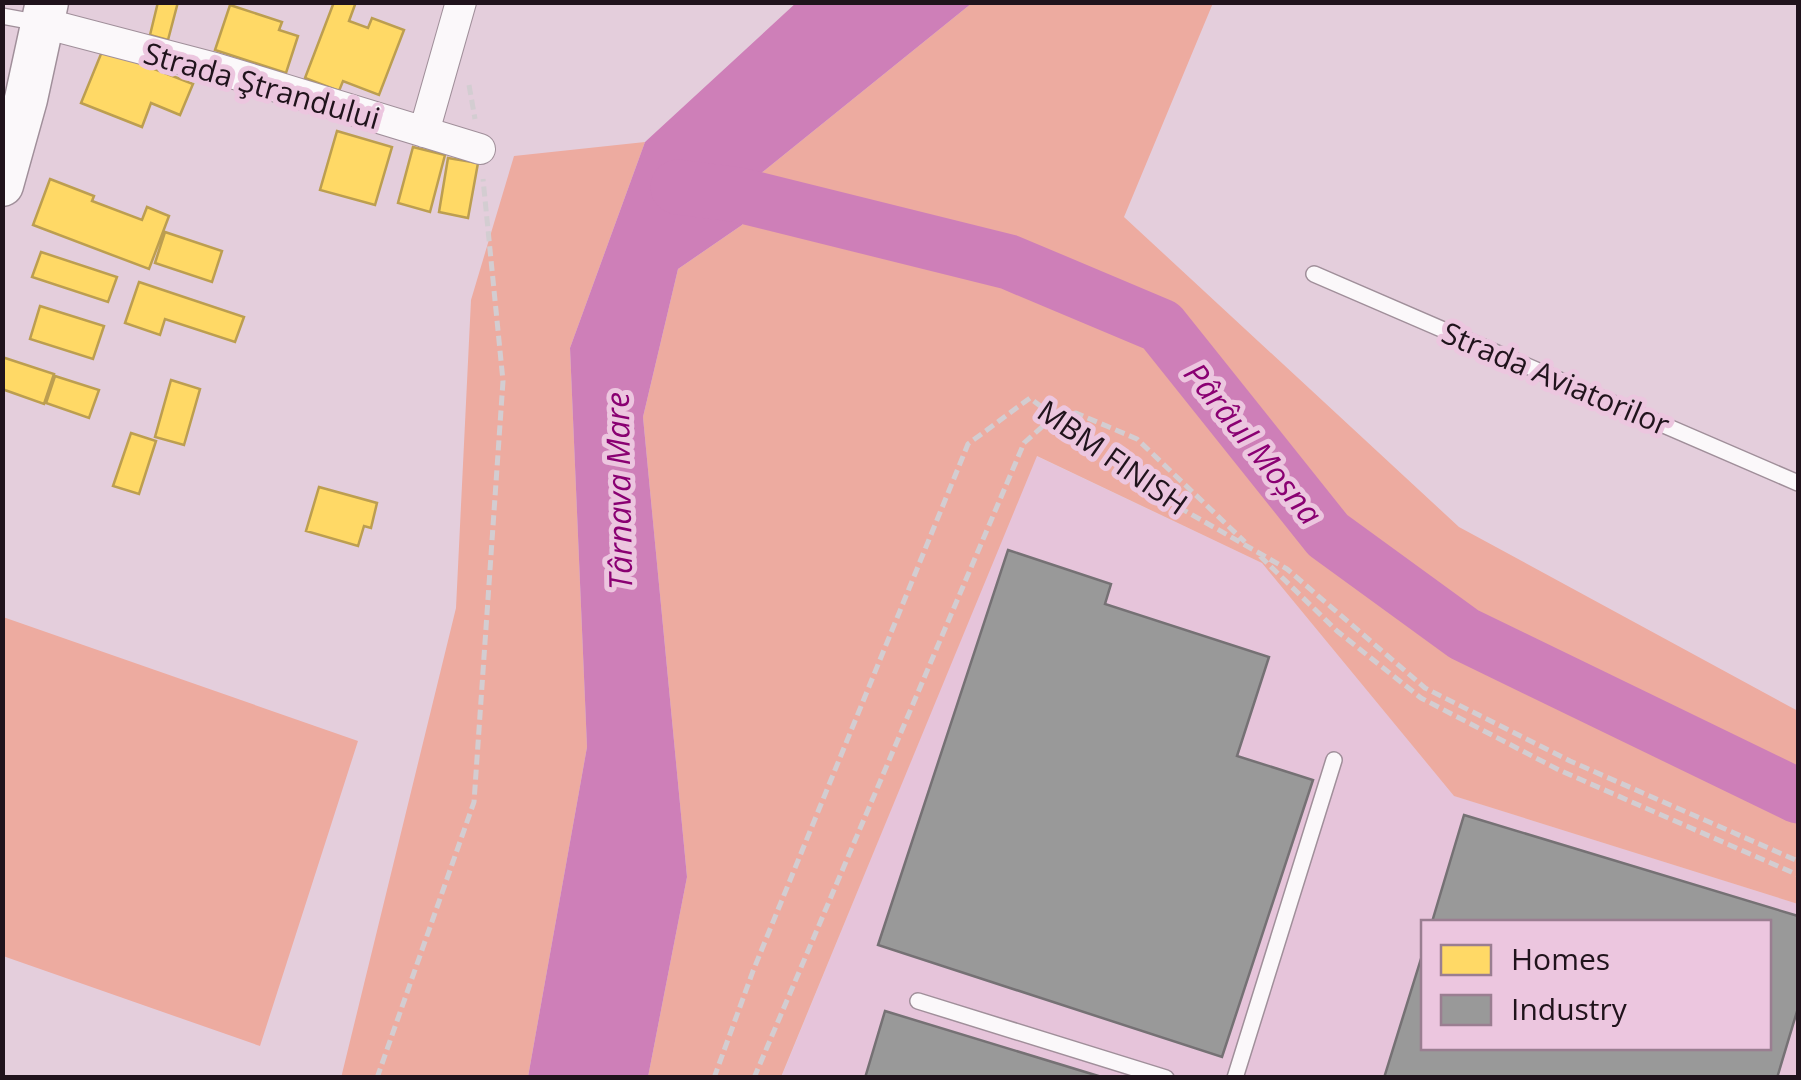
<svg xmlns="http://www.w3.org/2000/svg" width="1801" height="1080" viewBox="0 0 1801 1080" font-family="'Open Sans',sans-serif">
	<rect width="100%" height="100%" fill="#e4cedc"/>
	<path fill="#e6c4da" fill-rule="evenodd" d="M1036,456L1262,563L1454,796L1798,904V1077L781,1078ZM1424,922H1768V1048H1424Z"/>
	<path fill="#edaba0" d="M972,3H1213L1124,217L1459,527L1798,711V904L1454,796L1262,563L1037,456L781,1077H648L687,877L643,417L678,269L742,225L760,174Z
		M645,142L570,348L587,747L528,1077L341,1078L456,608L471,300L514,156Z
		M3,617L358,741L260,1046L3,956Z"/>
	<path fill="#ce7fb8" d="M797,2L972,3L760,174L742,225L678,269L643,417L687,877L648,1077H528L587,747L570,348L645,142Z"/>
	<path fill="#ffd966" stroke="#bc9e50" stroke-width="2.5" d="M158,2H178L168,40L150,35Z
		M334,2H356L349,21L368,28L372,18L404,30L379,95L343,81L339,91L305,78Z
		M230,5L282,22L279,30L298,36L286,73L215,50Z
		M103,49L193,84L180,115L151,103L142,127L81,103Z
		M337,131L392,147L375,205L320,190Z
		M413,147L445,155L430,212L398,203Z
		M448,158L478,163L468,218L439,212Z
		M50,179L94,196L92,201L142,220L147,207L169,216L149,269L33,225Z
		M165,232L222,251L212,282L155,263Z
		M41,252L117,277L108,302L32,277Z
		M139,282L244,317L235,342L165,319L160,335L125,323Z
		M40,306L104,326L93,359L30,339Z
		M2,357L54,374L44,404L2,389Z
		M55,376L99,390L89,418L46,403Z
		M171,380L200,389L184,445L155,437Z
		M131,433L156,441L139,494L113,486Z
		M319,487L377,503L371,528L364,526L358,546L306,531Z"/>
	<path fill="#999" stroke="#757174" stroke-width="2.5" d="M1008,550L1111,584L1105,604L1269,657L1237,756L1313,780L1222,1057L878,945Z
		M1464,815L1798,916V1008L1777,1078H1384L1424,949V1048H1768V922H1432Z
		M885,1011L1105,1078H865Z"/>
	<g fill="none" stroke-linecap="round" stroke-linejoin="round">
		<path stroke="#ce7fb8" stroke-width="55" d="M678,187L739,195L1009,262L1161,326L1328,535L1464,634L1798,796"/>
		<defs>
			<path id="lane" d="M2,16L40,23
				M1314,274L1798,483
				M918,1001L1166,1078
				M1235,1078L1334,760"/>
			<path id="street" d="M43,23L215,68L480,149
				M424,132L461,2"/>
			<path id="secondary" d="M2,185L26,99L47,2"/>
		</defs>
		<use href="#lane" stroke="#a08f9a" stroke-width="18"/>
		<use href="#street" stroke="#a08f9a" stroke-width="32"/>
		<use href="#secondary" stroke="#a08f9a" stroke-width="45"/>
		<path stroke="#d3cdd1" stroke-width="5" stroke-dasharray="10 5" stroke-linecap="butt" d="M469,85L475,119
			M1260,556L1337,631L1421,698L1559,770L1798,875
			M377,1078L474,802L503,381L483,179
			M714,1078L753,971L968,444L1030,398L1147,489L1287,569L1425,688L1570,761L1798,861
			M754,1078L1024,443L1053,417L1076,413L1137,439L1245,542"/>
		<use href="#lane" stroke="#fbf8fa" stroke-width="15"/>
		<use href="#street" stroke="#fbf8fa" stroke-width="30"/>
		<use href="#secondary" stroke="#fbf8fa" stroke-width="42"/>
	</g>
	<g text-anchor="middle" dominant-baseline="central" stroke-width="10" stroke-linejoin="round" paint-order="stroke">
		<g font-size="30" fill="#20131c" stroke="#ecc6df">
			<text transform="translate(262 85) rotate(16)">Strada Ştrandului</text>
			<text transform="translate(1556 378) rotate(23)">Strada Aviatorilor</text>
			<text transform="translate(1113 457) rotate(35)">MBM FINISH</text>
		</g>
		<g font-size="32" font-style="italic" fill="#8a0072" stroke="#ecc6df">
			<text transform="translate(1254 443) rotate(51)">Pârâul Moșna</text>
			<text transform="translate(618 491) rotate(-91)">Târnava Mare</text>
		</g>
	</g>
	<rect width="1801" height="1080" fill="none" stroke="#20131c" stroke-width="10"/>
	<rect x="1421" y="920" width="350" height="130" fill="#ecc6df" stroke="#9a7e91" stroke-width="2.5"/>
	<rect x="1441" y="945" width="50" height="30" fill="#ffd966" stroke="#9a7e91" stroke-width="2.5"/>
	<text x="1511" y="970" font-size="30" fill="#20131c">Homes</text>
	<rect x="1441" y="995" width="50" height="30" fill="#999999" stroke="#9a7e91" stroke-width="2.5"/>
	<text x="1511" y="1020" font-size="30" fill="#20131c">Industry</text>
</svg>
